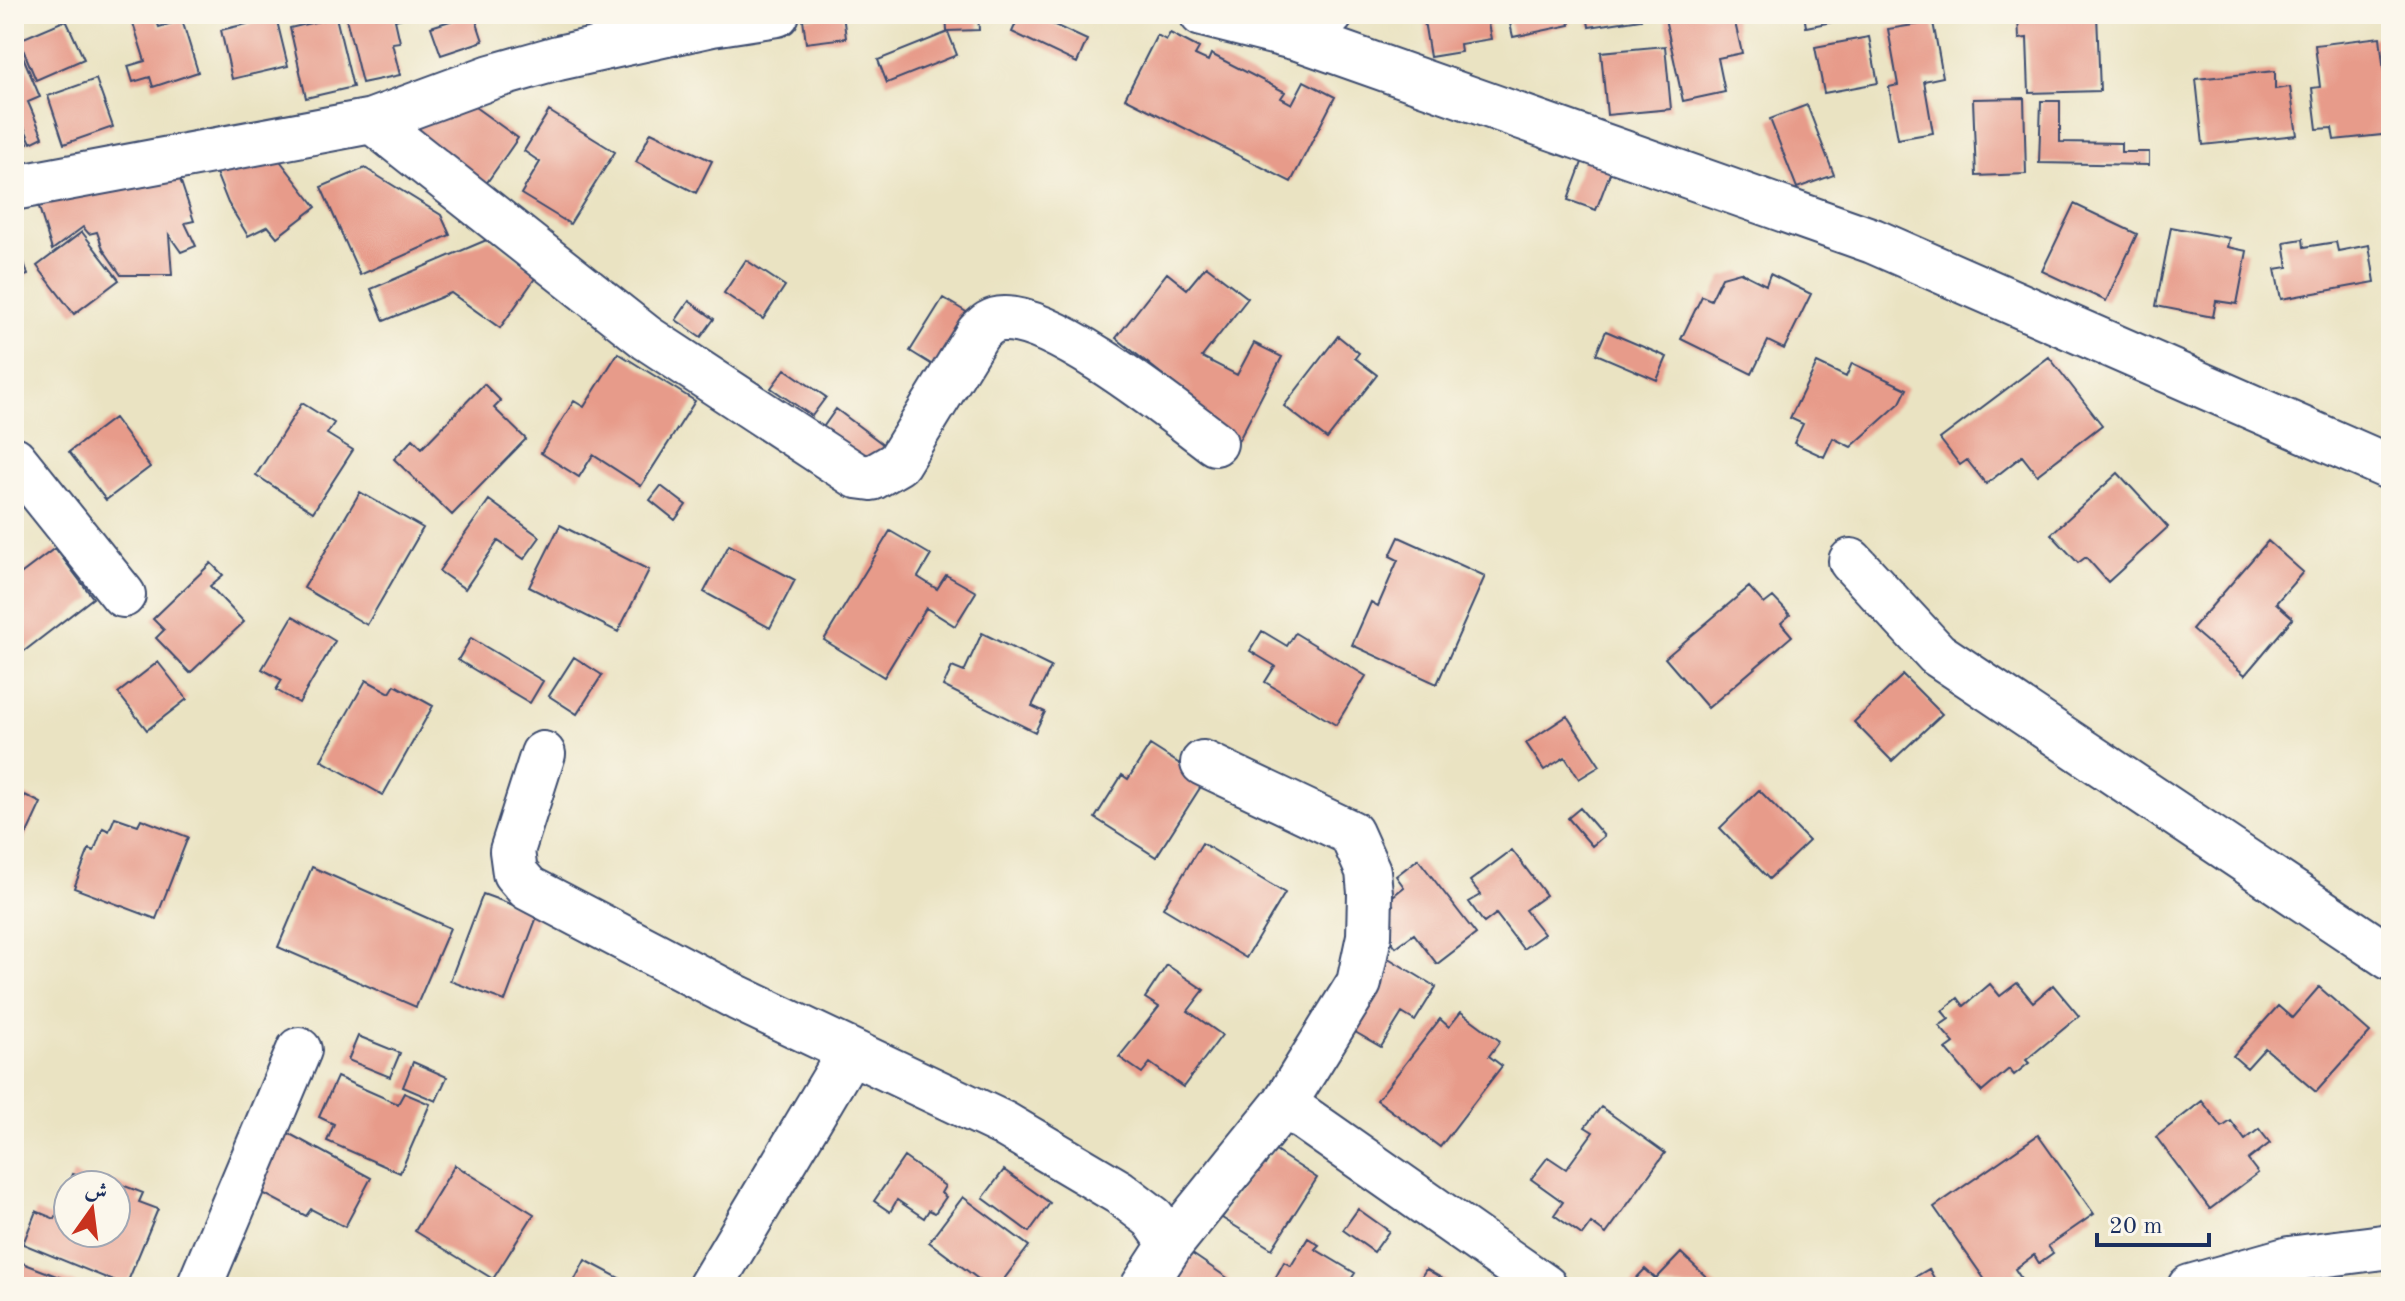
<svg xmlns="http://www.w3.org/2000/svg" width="2405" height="1301" viewBox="0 0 2405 1301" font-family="'Old Standard TT',Amiri,serif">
	<rect width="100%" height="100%" fill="#fbf7ec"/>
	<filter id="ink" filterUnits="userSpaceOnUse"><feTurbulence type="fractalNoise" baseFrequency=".0125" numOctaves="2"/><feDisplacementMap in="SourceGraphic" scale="16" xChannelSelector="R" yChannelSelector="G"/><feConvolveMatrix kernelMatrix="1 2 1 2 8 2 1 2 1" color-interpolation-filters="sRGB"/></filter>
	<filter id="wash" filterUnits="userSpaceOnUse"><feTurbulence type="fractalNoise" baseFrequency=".006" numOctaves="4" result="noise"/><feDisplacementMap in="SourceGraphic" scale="32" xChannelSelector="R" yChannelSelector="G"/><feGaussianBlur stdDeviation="1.8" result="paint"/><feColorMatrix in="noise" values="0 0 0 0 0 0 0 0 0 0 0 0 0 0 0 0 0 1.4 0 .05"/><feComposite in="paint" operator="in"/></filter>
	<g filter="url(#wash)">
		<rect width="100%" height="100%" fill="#eae3c2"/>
		<g id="blocks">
			<path fill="#e79b8a" d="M345,14H401L402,18L395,20L400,42L392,43L400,75L362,83Z
				M451,14H474L483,41L441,55L431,27L453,20Z
				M843,14L846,38L806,43L803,19Z
				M946,14H978L979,30L947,31Z
				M1020,14H1031L1087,40L1077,63L1012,32Z
				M1431,14H1486L1491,39L1460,44L1461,52L1430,57L1424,21L1432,20Z
				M1508,14H1568L1570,25L1513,37Z
				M1587,14H1640L1641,19L1589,27Z
				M1664,14H1733L1742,53L1718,58L1725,92L1683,101Z
				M1804,14H1868V15L1806,27Z
				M2018,14H2097L2100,91L2029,93L2027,38L2019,39Z
				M155,16L159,27L182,20L198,72L153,87L150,77L133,82L128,66L145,61L133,23Z
				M276,17L288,66L232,79L221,30Z
				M336,17L353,87L306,98L290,28Z
				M66,20L84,59L36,80L19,40Z
				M1933,22L1943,77L1924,81L1933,133L1898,139L1889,87L1898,85L1888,29Z
				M948,32L957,55L887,83L878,60Z
				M1170,33L1199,48L1195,55L1208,61L1211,54L1285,92L1281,98L1292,104L1304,81L1335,97L1291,182L1125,98L1157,35L1166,40Z
				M1869,37L1878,83L1824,93L1815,47Z
				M2380,37L2391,134L2334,140L2332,128L2317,129L2312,88L2320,87L2315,45Z
				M1665,46L1671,109L1607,115L1601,52Z
				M21,52L40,97L28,102L43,137L31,143L14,104V54Z
				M2275,71V89L2290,87L2297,135L2203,145L2196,79Z
				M96,79L113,127L64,144L48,96Z
				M2024,98L2026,174L1976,176L1973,99Z
				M2041,101H2060V142L2121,143V152H2149V165L2039,163Z
				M468,102L518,138L481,191L396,122Z
				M1807,105L1834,175L1797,188L1770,119Z
				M549,111L615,152L570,224L521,194L540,162L524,151Z
				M14,112L28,143L14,149Z
				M651,132L712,161L696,193L636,162Z
				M274,153L316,207L277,237L268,226L248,236L228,203L214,168Z
				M1584,157L1612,168L1596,210L1568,200Z
				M176,167L194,221L185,223L196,246L181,252L169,235L172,275H121L103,249L97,232L89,234L83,227L52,250L35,194Z
				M365,168L441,215L450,235L360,275L321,187Z
				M2074,204L2137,234L2106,301L2042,271Z
				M2171,227L2229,238L2227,247L2247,251L2237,304L2216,301L2213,317L2156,306Z
				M14,230L28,275L14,279Z
				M82,232L119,280L74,314L37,266Z
				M489,239L538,274L500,328L451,293L384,321L371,289Z
				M2303,239L2304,247L2336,242L2338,251L2369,245L2375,282L2281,299L2275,269L2288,267L2284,242Z
				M746,260L785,286L763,319L724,293Z
				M1206,266L1248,298L1202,357L1237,375L1254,343L1282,357L1239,440L1175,407L1178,387L1116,338L1167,273L1187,289Z
				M1740,272L1766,285L1770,274L1811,294L1784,349L1768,341L1752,374L1681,339L1702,296L1711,300L1722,277Z
				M943,298L968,313L936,367L910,351Z
				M689,301L714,319L701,337L676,320Z
				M1606,331L1667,357L1657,380L1596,354Z
				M1338,336L1359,353L1355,358L1377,375L1327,439L1284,406Z
				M618,353L695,401L641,486L593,455L579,477L541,453L574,401L584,407Z
				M2049,357L2102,425L2037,475L2022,456L1986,484L1967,460L1960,465L1940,439Z
				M1817,363L1846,377L1852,363L1907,389L1900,403L1851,447L1833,438L1824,457L1794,443L1803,424L1790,418Z
				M785,369L826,397L812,416L771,388Z
				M484,384L501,401L494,408L526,439L452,515L394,459L413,439L422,448Z
				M302,403L334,423L327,434L353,450L313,512L256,475Z
				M836,409L888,448L870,471L819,433Z
				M114,418L150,467L106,500L69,452Z
				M2118,473L2168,527L2108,582L2086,557L2078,563L2051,534Z
				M661,486L686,505L675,520L650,500Z
				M360,492L423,528L367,625L304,588Z
				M489,500L540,537L524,559L498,541L465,589L439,571Z
				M560,525L649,570L618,632L529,587Z
				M890,531L931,555L918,577L937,589L946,575L976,592L955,626L926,608L884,677L824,640Z
				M1399,537L1485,576L1437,684L1352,645L1371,602L1378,606L1398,560L1390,556Z
				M2268,541L2303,572L2276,603L2293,618L2245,675L2192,629Z
				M729,545L795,580L770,628L704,592Z
				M55,548L93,598L14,659V579Z
				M211,563L223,575L210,586L244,622L190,673L156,638L164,630L153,619Z
				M1749,587L1764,604L1773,597L1790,615L1781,623L1792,636L1708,708L1665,658Z
				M293,616L335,641L299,703L276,690L282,680L262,669Z
				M1262,631L1287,646L1295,633L1366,676L1336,725L1265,682L1275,666L1250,651Z
				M982,633L1051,667L1032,706L1045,712L1035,732L943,686L952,667L964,672Z
				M471,638L543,681L530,703L458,660Z
				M574,657L602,675L577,714L549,696Z
				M158,662L187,699L147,730L118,693Z
				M1903,675L1942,714L1892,761L1854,722Z
				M366,680L390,693L395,685L433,706L383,795L321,760Z
				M1567,716L1600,766L1579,779L1565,757L1544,770L1526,743Z
				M1150,745L1205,780L1156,857L1095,818L1122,775L1128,779Z
				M1759,790L1809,841L1769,879L1720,828Z
				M25,795L41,803L14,861V820Z
				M1580,808L1604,836L1592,846L1568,818Z
				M115,817L138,825L141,819L188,837L156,919L74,888L89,849L94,851L103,828L109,831Z
				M1202,843L1285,893L1246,958L1163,908Z
				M1512,850L1546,895L1525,910L1544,934L1523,949L1496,914L1484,923L1469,902L1481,895L1470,881Z
				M1418,859L1476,934L1437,964L1414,934L1396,947L1375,919L1393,905L1388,900L1404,887L1396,876Z
				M312,867L450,928L416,1007L278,947Z
				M483,894L538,914L505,1001L450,981Z
				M1385,956L1436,987L1415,1021L1402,1013L1381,1047L1343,1025Z
				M1167,965L1204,990L1188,1011L1222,1035L1183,1087L1150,1063L1142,1073L1119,1057L1159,1007L1145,998Z
				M2017,983L2033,1002L2053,985L2079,1016L2026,1060L2029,1063L2014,1075L2009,1069L1982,1092L1946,1049L1954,1043L1939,1026L1949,1019L1942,1011L1958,998L1964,1006L1990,984L2000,996Z
				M2319,987L2370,1032L2316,1092L2265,1048L2247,1068L2233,1056L2278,1006L2292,1018Z
				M1461,1012L1500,1041L1489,1056L1502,1066L1440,1147L1377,1100L1440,1019L1449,1027Z
				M358,1036L400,1053L390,1077L348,1060Z
				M413,1062L447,1077L436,1101L403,1087Z
				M337,1077L398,1104L404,1093L430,1104L400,1173L327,1141L334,1124L319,1117Z
				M2202,1101L2222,1127L2231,1121L2245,1140L2259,1129L2270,1143L2248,1160L2258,1173L2210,1209L2156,1137Z
				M1601,1107L1665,1153L1606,1234L1591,1223L1582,1235L1554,1215L1563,1202L1531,1179L1548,1157L1566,1169L1593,1132L1585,1127Z
				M275,1126L371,1178L345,1227L311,1209L306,1216L244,1183Z
				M2038,1135L2094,1214L2048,1246L2053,1253L2039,1263L2034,1255L2015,1269L2024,1283L2018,1287H1990L1934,1207Z
				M1274,1150L1317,1178L1272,1249L1222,1218L1258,1161L1265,1165Z
				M904,1157L945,1186L941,1193L946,1197L935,1213L929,1210L924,1218L897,1200L890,1212L874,1201Z
				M455,1165L534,1214L493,1279L415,1231Z
				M1004,1170L1050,1203L1029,1232L983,1198Z
				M73,1174L99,1185H69Z
				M104,1178L143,1193L139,1202L158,1209L126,1286L23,1244L36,1211L55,1219L68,1188V1233H116V1185H100Z
				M963,1197L1029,1246L998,1287H989L929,1242Z
				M1358,1209L1389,1231L1374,1252L1343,1230Z
				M1308,1238L1319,1245L1315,1249L1355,1273L1346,1287L1272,1284L1284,1262L1291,1266Z
				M1185,1249L1229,1279L1224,1287H1160Z
				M1681,1253L1717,1287H1628L1645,1269L1656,1279Z
				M585,1260L636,1287H571Z
				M20,1262L85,1287H14Z
				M1426,1269L1457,1287H1415Z
				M1929,1269L1939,1287H1898Z"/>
		</g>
	</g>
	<g filter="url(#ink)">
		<use href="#blocks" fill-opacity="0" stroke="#3a4a6d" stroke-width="2"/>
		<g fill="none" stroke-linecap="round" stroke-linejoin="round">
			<defs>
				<path id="minor" d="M1202,14L1301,39L1331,14
					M1301,39L1873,241L2391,468
					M372,121L647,338L857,476L872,478L898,463L978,333C986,325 992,319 1004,319C1057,318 1171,410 1215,443
					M14,188L372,121L491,77L558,58L712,24L777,14
					M14,459L123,595
					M1851,561L1937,654L2391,958
					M543,754L512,851L515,873L528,888L738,998L1004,1124L1119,1192L1153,1218L1171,1244
					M1284,1104L1545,1287
					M199,1287L299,1050
					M710,1287L850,1052
					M1143,1287L1171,1244L1284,1104L1359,983L1369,936L1370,893L1368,871L1351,833L1203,763
					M2190,1287L2289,1259L2391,1246"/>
			</defs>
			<use href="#minor" stroke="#3a4a6d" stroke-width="48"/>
			<use href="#minor" stroke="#fff" stroke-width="44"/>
		</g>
	</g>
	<rect width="2405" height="1301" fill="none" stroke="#fbf7ec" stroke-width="48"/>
	<g transform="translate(92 1209) rotate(14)"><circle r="38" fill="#fbf7ec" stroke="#a1a7b3" stroke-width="2"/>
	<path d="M0-6L14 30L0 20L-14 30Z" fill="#c8321e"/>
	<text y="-12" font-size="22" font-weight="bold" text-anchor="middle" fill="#1b2f5e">ش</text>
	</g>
	<path d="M2097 1233v12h112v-12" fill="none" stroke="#1b2f5e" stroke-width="4"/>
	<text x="2109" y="1233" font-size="24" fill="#1b2f5e" stroke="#fbf7ec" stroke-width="6" paint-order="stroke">20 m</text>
</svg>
